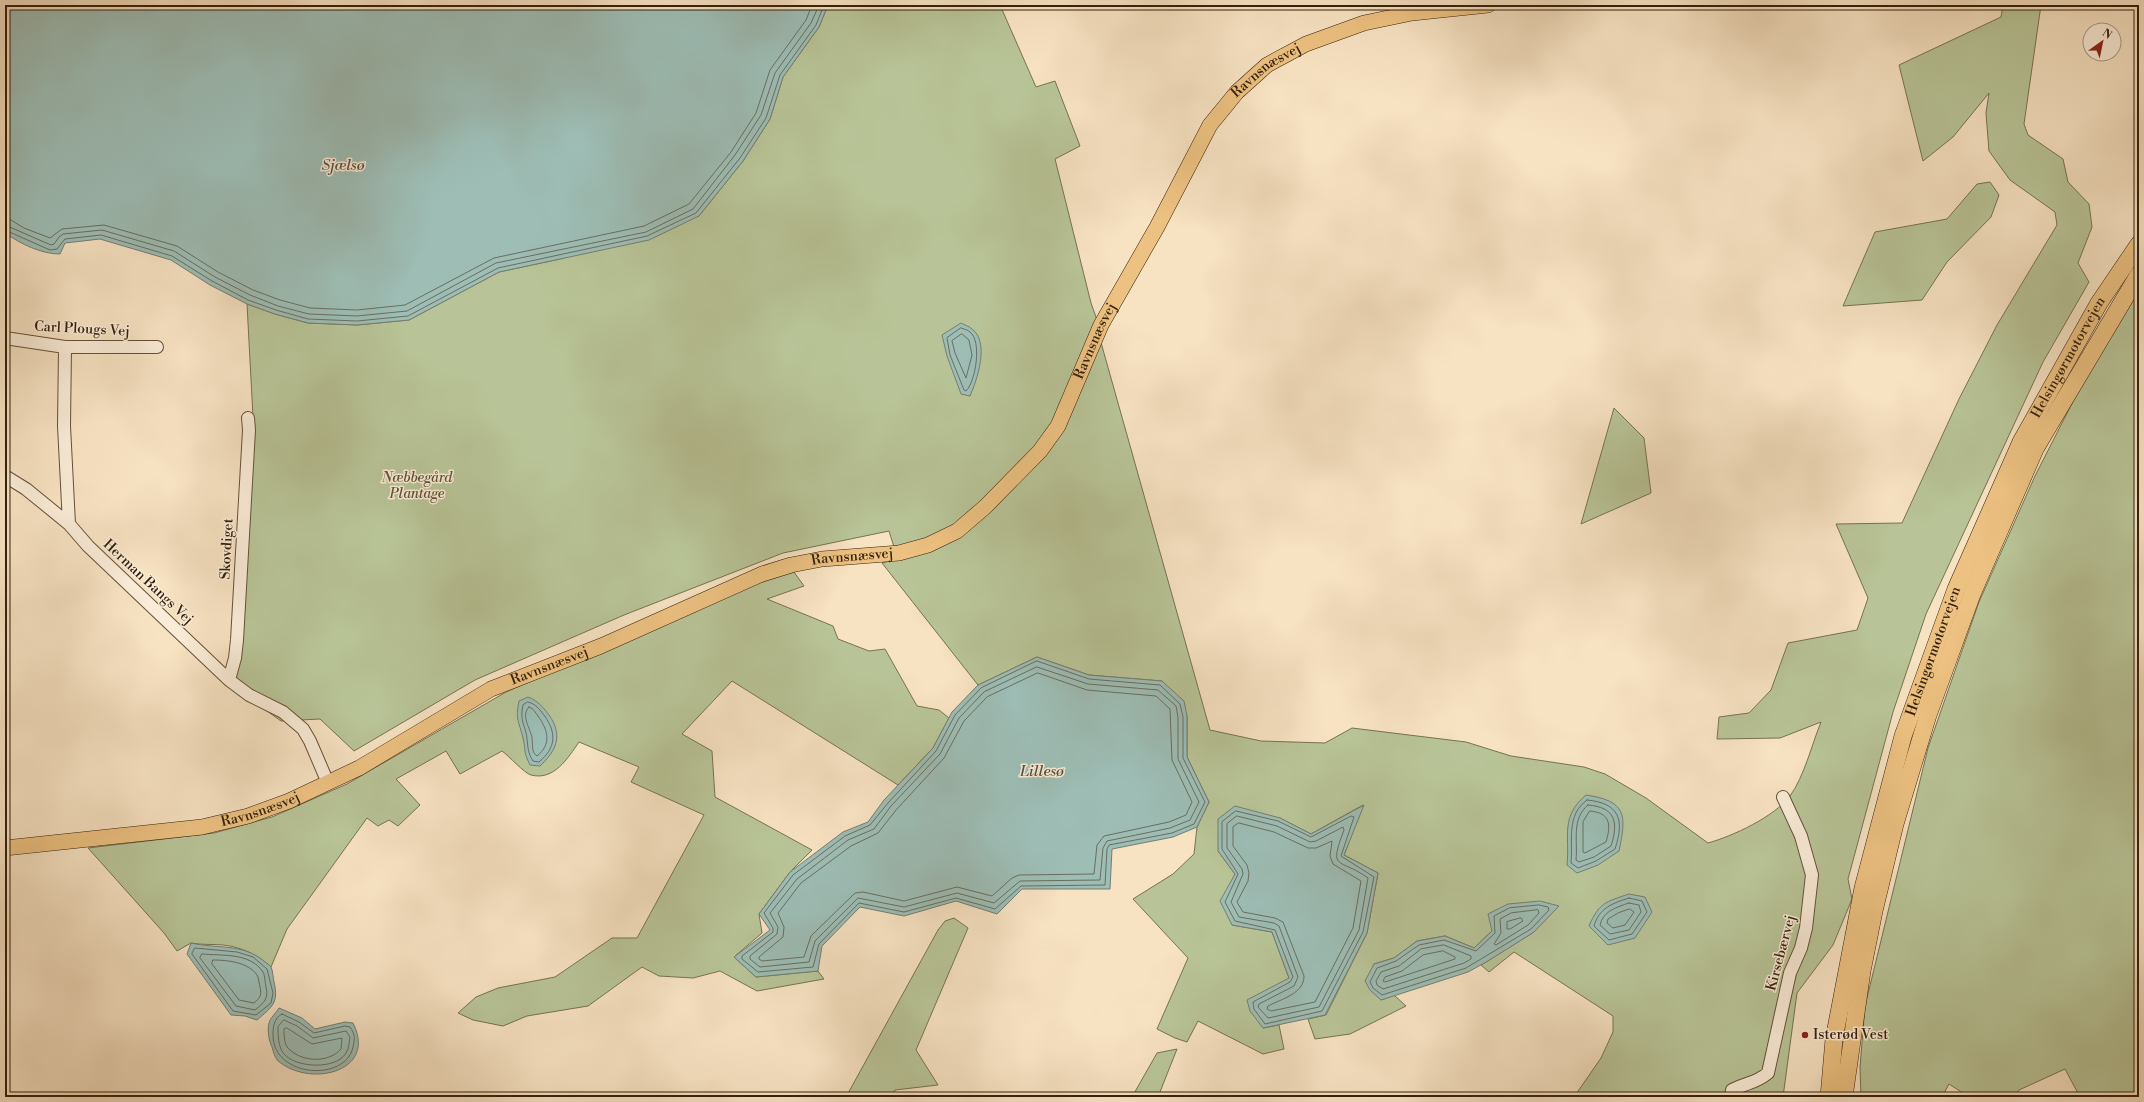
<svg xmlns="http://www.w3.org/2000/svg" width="2144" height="1102" viewBox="0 0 2144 1102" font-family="'Libre Bodoni',serif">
	<rect width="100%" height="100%" fill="#f7e2c2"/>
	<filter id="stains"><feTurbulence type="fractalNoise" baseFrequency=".005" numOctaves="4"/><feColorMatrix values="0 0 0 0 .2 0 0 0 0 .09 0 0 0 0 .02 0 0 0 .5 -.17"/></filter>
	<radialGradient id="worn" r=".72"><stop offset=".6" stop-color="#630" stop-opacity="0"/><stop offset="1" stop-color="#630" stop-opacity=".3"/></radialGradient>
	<path fill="#b8c497" stroke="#767250" d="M828,5H1000L1036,87L1055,81L1080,146L1055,159L1091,303L1097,320L1052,427L1037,449L954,526L927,539L895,550L889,531L783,553L624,615L475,680L354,751L320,719L281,721L228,683L253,417L247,304L275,314L308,323L357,325L409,320L499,272L560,259L699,216L743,161L770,119L783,77L819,27Z
		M2003,5H2041L2024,124L2028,135L2063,159L2068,182L2089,204L2092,227L2078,263L2089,282L2043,362L1926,614L1893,712L1848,879L1852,899L1833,945L1797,993L1783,1097H1574L1601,1058L1613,1032V1016L1514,952L1489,972L1481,965L1534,932L1492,931L1474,948L1445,936L1417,941L1394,958L1374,964L1381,1000L1394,995L1406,1006L1350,1034L1315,1039L1308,1019L1326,1015L1367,933L1378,873L1344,855L1363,805L1311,834L1280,818L1218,851L1235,874L1232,925L1272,932L1289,978L1263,1028L1279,1025L1284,1049L1263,1054L1198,1021L1187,1042L1175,1038L1157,1029L1188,958L1133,899L1173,874L1194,854L1197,827L1209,802L1187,757V716L1162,681L1089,675L1037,657L978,685L882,563L926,552L1042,455L1100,339L1210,730L1261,741L1325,743L1352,728L1466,742L1511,756L1584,767L1605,774L1646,798L1708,843C1733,836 1774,817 1790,796C1804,777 1812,744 1821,722L1780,738L1717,739L1719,717L1749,713L1771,690L1788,643L1857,630L1868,598L1836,524L1902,523L1959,399L1997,325L2057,225L2055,212L2010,180L1989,151L1986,113L1989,93L1953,137L1923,161L1899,65L2001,17Z
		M1990,182L1999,195L1991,217L1947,262L1922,300L1843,306L1875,232L1947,219L1977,184Z
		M2139,291V1097H2080L2065,1069L2019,1090L2014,1097H1969L1949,1084L1942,1097H1861L1860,1067L1865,1006L1928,748L1979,602L2035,476L2086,376Z
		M1614,408L1644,438L1651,493L1581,524Z
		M794,572L804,586L767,599L833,626L838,639L869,651L885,649L917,706L939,710L949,718L933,748L898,785L732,681L682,734L712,751L715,797L812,850L790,872L759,914L762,933L734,957L756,977L818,971L824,979L757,991L720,971L693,978L659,976L642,967L588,1006L527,1016L503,1026L473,1020L458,1013L476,997L498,988L555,977L612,938H637L704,815L631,782L639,767L579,742C568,758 554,781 531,775C524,773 509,756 502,751L460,774L446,751L396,779L420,805L398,826L389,820L378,826L367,818L287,929L271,967C257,955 242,947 223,945C212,944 202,945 191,943L177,951L164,933L88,848L214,833L272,817L347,784L506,692L759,583Z
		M954,918L968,928L916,1050L938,1085L895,1090L891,1097H846L938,930L945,921Z
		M1177,1049L1158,1097H1132L1157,1053Z"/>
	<path fill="#9dbdb5" stroke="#737e71" d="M5,5H828L819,27L783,77L770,119L743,161L699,216L649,240L499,272L409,320L357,325L308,323L275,314L247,304L210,285L171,260L100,239L65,243L60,254C41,254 21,244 5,233Z
		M961,323C964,325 969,326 972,329C990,342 977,380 970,396L961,394L947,356L942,335Z
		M1037,657L1089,675L1162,681L1184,701L1187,716V757L1209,802L1197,827L1173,837L1112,849L1110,889H1022L997,914L956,901L904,916L860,907L822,946L818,971L756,977L734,957L770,930L759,914L790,872L843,832L868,822L884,800L933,748L952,712L978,685Z
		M528,697C538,701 542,706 549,715C563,735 557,750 540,766L530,765C523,751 526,751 523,738C519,721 515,720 519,701Z
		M1586,795C1626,801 1627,814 1619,851L1598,865L1577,873L1567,865C1570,835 1560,817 1586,795Z
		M1364,805L1344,855L1378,873L1367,933L1325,1015L1263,1028L1250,1011L1247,1000L1289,978L1272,932L1232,925L1220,901L1235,874L1218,851V819L1235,806L1280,818L1311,834Z
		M1629,894L1645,897L1652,912L1635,938L1608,945L1589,926C1599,903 1605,902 1629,894Z
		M1540,901L1559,906L1534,932L1488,961L1468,972L1381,1000L1370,990L1365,981L1374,964L1394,958L1417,941L1445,936L1474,948L1492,931L1488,914L1508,904Z
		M191,943C217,949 242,943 264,961C266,963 270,965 271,967C273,971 273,978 274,982C279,1003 272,1007 257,1020L245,1016L231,1015L187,954Z
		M279,1008L302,1018L315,1029L345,1022L353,1023C378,1072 310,1088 278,1061C275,1058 273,1051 272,1047C269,1041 267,1030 269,1023C270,1018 276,1013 279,1008Z"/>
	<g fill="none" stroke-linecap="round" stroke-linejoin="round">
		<path stroke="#696e60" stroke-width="1" d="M5,219L11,220L24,228L50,238L62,229L104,225L177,246L218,272L253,290L280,300L310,308L357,310L405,305L494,258L644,226L689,204L731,152L756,113L770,70L806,20L812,5
			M5,225L51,245L54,244L59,237L63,234L102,230L174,251L215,277L250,295L278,306L309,314L357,316L407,311L496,263L646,232L693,209L735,155L761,115L775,73L811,23L819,5
			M5,230L50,250L57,249L65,239L101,235L172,256L212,281L248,300L276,310L308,319L357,321L408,316L498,268L647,236L696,213L740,158L766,118L780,75L816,25L824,5
			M961,328C964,329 968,330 970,332C982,341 976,381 966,391L964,390L950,355L947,338Z
			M962,334L969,340L972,355L966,378L955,353L952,341Z
			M1037,661L1089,679L1160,685L1180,704L1183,717V758L1205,802L1194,824L1172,833L1109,845L1107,849L1105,885L1021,886L995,909L956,898L904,912L859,903L819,944L813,967L758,972L742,959V956L773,932V928L764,913L793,875L845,836L870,825L888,803L936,751L955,715L981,688Z
			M1037,667L1088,684L1158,690L1176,706L1178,717V759L1199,802L1190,820L1170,828L1107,841L1103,848L1100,880L1020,881L994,903L957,893L904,907L858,898L815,941L809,962L760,967L750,959V956L777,934L778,927L770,913L797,879L848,840L874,829L891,806L940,754L959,718L984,692Z
			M1038,673L1087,690L1156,696L1170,709L1172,760L1192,802L1186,815L1169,822L1104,836L1097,845L1094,874L1019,875L1012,878L992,896L957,887L904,901L863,892L855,893L811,936L804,957L762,961L759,959V957L783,937L784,927L778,913L801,883L851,846L878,833L896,810L944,758L964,721L987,697Z
			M528,702C536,704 539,709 544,715C557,733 556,748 539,762L533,761C528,753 528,748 527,739C526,725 519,722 523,705Z
			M529,707C534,709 535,712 538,716C548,730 552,744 537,756C531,752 533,745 532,738C531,729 520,716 529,707Z
			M1587,800C1619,803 1625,819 1615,849L1596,861L1578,868L1571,863C1573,840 1566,815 1587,800Z
			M1588,805C1615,807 1619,822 1611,846L1594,857L1579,862L1576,860C1578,841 1571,819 1588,805Z
			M1236,811L1278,821L1311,837L1351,816L1354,817L1341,856L1374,877L1363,932L1322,1011L1265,1024L1254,1009L1253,1002L1290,982L1293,977L1275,930L1235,921L1225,902L1238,874L1222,849V822Z
			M1590,811C1611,813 1611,825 1606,842L1585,853L1583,852V822Z
			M1237,816L1277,826L1310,842L1316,841L1343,827L1344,830C1328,872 1339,857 1368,878L1359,930L1319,1007L1268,1018L1258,1007L1259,1004L1294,986L1298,977L1279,926L1274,923L1239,917L1231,902L1243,874L1242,869L1227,848V824Z
			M1239,823L1274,832L1308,848H1316L1332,841L1330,856L1333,864L1361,881L1353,928L1315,1002L1271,1011L1267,1009L1268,1006C1281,999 1304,994 1304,976L1283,922L1275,918L1243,912L1237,902L1248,881L1249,873L1247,865L1233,846V827Z
			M1629,898L1642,901L1647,912L1632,934L1609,940L1594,926C1599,908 1613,903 1629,898Z
			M1629,903L1639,905L1641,912L1629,930L1610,934L1600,925C1603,911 1617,907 1629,903Z
			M1539,905L1548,907L1549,910L1531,929L1466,968L1382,995L1373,988L1370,982L1377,968L1396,961L1419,945L1444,940L1476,951L1495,933L1494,916L1509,908Z
			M1630,909L1634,912L1625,925L1613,928L1607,923L1608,919L1618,913Z
			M1538,910L1539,913L1528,925L1496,945L1494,944L1501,933L1500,919L1511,913Z
			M1521,918L1523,921L1510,929H1507V922Z
			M1444,945L1471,956V959L1464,963L1383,989L1377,985L1376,981L1381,972L1399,966L1421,949Z
			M195,948L237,952L253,957L267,969L273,993L271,1003L256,1015L233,1011L192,954Z
			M1443,951L1455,957V959L1385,982L1383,981L1385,977L1402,971L1423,955Z
			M202,954C221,956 250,952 263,972C265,975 265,983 266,987C269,998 264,1003 255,1010L236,1006L200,958Z
			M213,960C227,960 248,962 257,975C259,978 259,984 260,987C262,995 260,998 254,1003L239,1000L212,964Z
			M282,1014L299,1022L314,1033L345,1026L350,1027C355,1034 355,1038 353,1047C346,1082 273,1078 273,1035C273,1027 274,1018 282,1014Z
			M284,1020L297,1026L313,1038L346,1031L350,1037C349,1042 349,1049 346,1053C336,1070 296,1068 284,1054C278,1047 278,1035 278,1027Z
			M287,1028L312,1044L342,1038L341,1049C329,1063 303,1062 290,1050C284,1046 284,1036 284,1029Z"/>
		<defs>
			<path id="minor" d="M5,338L65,347H157
				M65,347L64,426L69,524L88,546L229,680L249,695L283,712L303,729L310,741L328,783
				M5,476L26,489L69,524
				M229,680L235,658L237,640L249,430L248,418
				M1731,1097L1732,1090C1747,1082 1755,1084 1768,1073L1790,973L1801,948L1806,928L1812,875L1801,836L1783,797"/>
			<g id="major">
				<path id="s1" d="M5,848L202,827L248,816L289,801L359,768L491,689L601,646L762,574L791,565L822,559L899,553L928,545L957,531L985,507L1040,451L1058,426L1101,325L1157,227L1210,125L1237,92L1267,65L1306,44L1364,23L1412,13L1488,5"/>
			</g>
			<g id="highway">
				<path id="s2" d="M1829,1097L1834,1039L1863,888L1903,736L1956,589L2021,442L2099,303L2139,244"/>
				<path d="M1844,1097L1862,971L1874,911L1895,824L1928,715L1972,594L2035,449L2139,274"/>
			</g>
		</defs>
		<use href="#minor" stroke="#665038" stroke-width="14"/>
		<use href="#major" stroke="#35200a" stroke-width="16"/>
		<use href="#highway" stroke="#35200a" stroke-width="18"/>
		<use href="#minor" stroke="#faecd7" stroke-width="12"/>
		<use href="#major" stroke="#ecc181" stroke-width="15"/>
		<use href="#highway" stroke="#ecc181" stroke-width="17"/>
	</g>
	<circle fill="#8f2418" stroke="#faecd7" stroke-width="1.5" cx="1805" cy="1035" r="4"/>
	<g text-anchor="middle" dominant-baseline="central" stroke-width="3" stroke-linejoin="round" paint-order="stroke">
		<g font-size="14" fill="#35200a" stroke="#faecd7">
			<text stroke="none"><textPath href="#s1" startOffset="1579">Ravnsnæsvej</textPath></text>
			<text transform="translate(82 329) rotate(3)">Carl Plougs Vej</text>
			<text stroke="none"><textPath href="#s1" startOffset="1255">Ravnsnæsvej</textPath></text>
			<text stroke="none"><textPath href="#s2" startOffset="783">Helsingørmotorvejen</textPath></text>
			<text transform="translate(227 549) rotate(-87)">Skovdiget</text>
			<text stroke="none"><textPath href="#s1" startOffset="907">Ravnsnæsvej</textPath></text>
			<text transform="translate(148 582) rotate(43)">Herman Bangs Vej</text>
			<text stroke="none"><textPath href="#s2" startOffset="459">Helsingørmotorvejen</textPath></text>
			<text stroke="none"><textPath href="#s1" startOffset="583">Ravnsnæsvej</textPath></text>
			<text stroke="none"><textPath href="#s1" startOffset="259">Ravnsnæsvej</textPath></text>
			<text transform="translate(1781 953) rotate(-75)">Kirsebærvej</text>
		</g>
		<g font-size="14" font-style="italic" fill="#5c5134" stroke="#faecd7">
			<text x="417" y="478">Næbbegård<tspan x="417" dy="16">Plantage</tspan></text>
		</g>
		<g font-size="14" fill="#35200a" stroke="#faecd7" text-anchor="start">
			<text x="1813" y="1035">Isterød Vest</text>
		</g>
		<g font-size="15" font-style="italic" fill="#544f3d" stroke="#faecd7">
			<text x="343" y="165">Sjælsø</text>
			<text x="1042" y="771">Lillesø</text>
		</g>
	</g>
	<rect width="2144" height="1102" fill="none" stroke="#f7e2c2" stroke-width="20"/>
	<rect x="6" y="6" width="2132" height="1090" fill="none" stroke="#35200a" stroke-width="2"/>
	<rect x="10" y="10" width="2124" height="1082" fill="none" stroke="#35200a"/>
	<g transform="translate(2102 42) rotate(33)"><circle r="19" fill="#faecd7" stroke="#ab9a85"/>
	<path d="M0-3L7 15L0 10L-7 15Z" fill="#8f2418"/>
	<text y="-6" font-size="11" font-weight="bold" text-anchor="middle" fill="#35200a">N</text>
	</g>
	<rect width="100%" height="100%" filter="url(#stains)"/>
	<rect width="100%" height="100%" fill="url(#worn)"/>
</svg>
